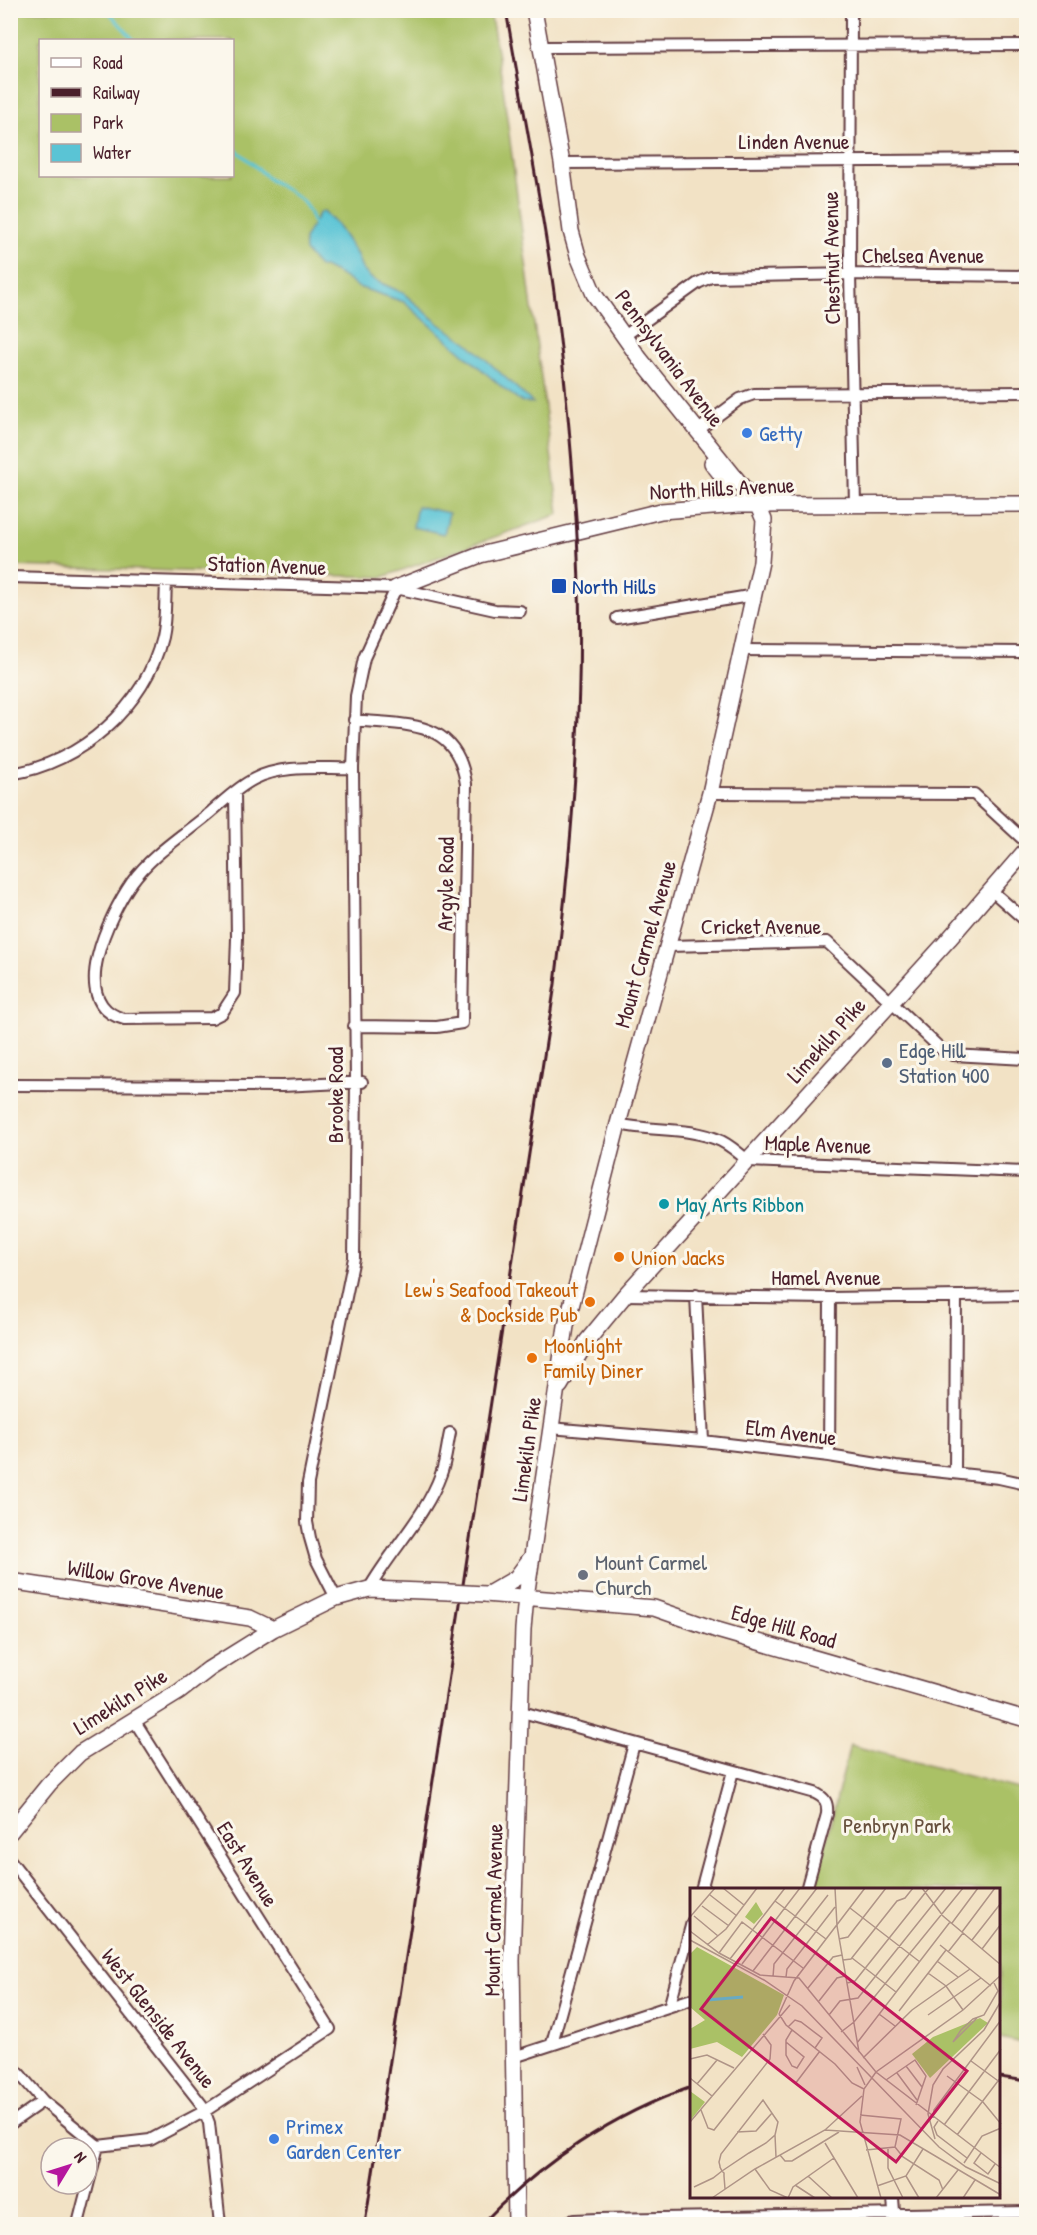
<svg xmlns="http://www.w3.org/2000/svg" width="1037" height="2235" viewBox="0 0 1037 2235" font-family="'Patrick Hand',sans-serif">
	<rect width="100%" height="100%" fill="#fbf7ec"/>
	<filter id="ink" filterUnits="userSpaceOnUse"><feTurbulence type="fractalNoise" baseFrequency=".0167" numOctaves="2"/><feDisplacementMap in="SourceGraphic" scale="12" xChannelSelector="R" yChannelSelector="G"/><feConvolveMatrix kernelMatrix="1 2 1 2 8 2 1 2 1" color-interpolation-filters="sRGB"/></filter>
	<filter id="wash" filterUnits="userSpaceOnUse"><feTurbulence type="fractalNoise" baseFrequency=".008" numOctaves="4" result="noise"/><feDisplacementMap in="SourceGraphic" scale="24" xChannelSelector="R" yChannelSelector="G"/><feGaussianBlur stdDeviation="1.35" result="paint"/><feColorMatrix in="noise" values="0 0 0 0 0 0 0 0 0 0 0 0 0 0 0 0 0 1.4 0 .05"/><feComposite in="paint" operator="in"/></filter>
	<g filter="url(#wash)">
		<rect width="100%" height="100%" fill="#f2e2c5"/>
		<path fill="#aac166" stroke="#7a7048" stroke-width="1.5" fill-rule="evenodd" d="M11,11H490L502,80L559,514L383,577L11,566ZM40,40H232V176H40Z
			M850,1745L1026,1791V2044L1000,2038V1890H814Z"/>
		<path fill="#5ac4d5" stroke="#527280" stroke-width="1.5" d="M324,211L337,225L357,255L362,269L372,279L403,293L438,323L468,343L533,403L522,402L504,389L404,302L358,287L340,275L324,267H319L305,251L304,239L320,212Z
			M417,506L449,513L444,534L413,527Z"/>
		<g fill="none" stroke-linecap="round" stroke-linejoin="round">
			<path stroke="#5ac4d5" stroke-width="3" d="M107,10L134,40
				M232,147C246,157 257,168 269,179C291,195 306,194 314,225"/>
		</g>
	</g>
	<g filter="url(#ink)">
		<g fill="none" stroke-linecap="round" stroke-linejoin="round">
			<defs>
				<path id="street" d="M851,10L850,274L855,505
					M543,47L1026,45
					M562,163L1026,160
					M623,337L698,283L711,277L850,274L1026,276
					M697,431L740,399L754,394L1026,392
					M10,577L396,588L495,610L520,611
					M617,618L755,595
					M742,650L1026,652
					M354,720C407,726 457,718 466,784L462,1023L437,1027L354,1026
					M10,774C80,764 146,706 162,637C166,619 165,600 166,582
					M235,792L237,938L235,993L222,1013L212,1018L124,1019C65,1004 110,914 132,882C152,854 185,834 211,812C224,801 238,787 254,779C283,764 322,769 353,768
					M710,793L974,794L1026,842
					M992,891L1026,921
					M668,946L827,942L942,1050L953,1055L1026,1059
					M10,1085L282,1086L362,1082
					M618,1124C651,1132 689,1126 721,1141C731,1146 739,1153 748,1161L1026,1172
					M625,1295L830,1298L1026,1295
					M696,1295L703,1441
					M550,1428L703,1441L829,1456L896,1467L999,1478L1026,1484
					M829,1456L830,1298
					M955,1473L956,1296
					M369,1589C391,1550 426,1516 441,1474C446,1461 447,1446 450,1433
					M336,1598L316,1559L310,1538L307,1522L308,1483L354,1258L356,1082L353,768L356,696L364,658L396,588
					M522,1712L815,1793C825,1798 828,1802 827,1814L806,1890
					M10,1860L202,2105L209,2123L220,2224
					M701,1890L733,1771
					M670,2004L692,1922
					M552,2043L634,1744
					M514,2057L692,1999
					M10,2063L43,2101L98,2146L150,2140L205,2111L330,2029L134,1720
					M10,2124L43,2101
					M893,2198L895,2224
					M78,2224L98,2146
					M561,2224L574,2220L598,2219L1026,2212"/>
				<path id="secondary" d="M711,506L719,497L725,485L723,477L712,463
					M396,588L480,555L661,511L738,505L1026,504
					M560,1386L587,1341L625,1295L949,939L1026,850
					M10,1581L250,1618L273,1629
					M490,1593L516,1578L530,1559
					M485,1594L654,1608L717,1630L1026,1719
					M10,1832L49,1784L80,1753L179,1692L209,1669L273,1629L336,1598L369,1589L449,1592
					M516,2224L512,1961L523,1629L526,1597L566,1326L618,1124L710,793L761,562L764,520L758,506L640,359L594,294L578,256L571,231L562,163L534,10"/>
			</defs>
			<use href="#street" stroke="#633c42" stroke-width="14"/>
			<use href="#secondary" stroke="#633c42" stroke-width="18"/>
			<use href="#street" stroke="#fff" stroke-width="10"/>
			<use href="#secondary" stroke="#fff" stroke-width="15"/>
			<path stroke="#4a1f2b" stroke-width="3" d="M1000,2077L1026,2081
				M365,2224L555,984C574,829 586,674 576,518C571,442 564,367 554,292C541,198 522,104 506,10
				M482,2224C538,2165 614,2113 692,2087"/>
			<defs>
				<path id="secondary-bridge" d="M449,1592L485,1594"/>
			</defs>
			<use href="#secondary-bridge" stroke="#633c42" stroke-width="18" stroke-linecap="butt"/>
			<use href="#secondary-bridge" stroke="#fff" stroke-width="15"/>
		</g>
	</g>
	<g fill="#3f7fe0" stroke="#fbf7ec" stroke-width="2">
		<circle cx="747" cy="433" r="6"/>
		<circle cx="274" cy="2139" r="6"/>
	</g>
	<rect fill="#1a4fb4" stroke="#fbf7ec" stroke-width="2" x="551" y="578" width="16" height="16" rx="3"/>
	<circle fill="#5c6f8a" stroke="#fbf7ec" stroke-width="2" cx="887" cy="1063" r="6"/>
	<circle fill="#0f9aa8" stroke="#fbf7ec" stroke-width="2" cx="664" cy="1204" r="6"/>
	<g fill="#e8710a" stroke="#fbf7ec" stroke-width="2">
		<circle cx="619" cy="1257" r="6"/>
		<circle cx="590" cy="1302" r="6"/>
		<circle cx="532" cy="1358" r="6"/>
	</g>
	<circle fill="#6b7280" stroke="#fbf7ec" stroke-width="2" cx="583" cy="1575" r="6"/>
	<g text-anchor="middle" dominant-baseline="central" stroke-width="6" stroke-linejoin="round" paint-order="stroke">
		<g font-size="22" fill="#4a1f2b" stroke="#fbf7ec">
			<text x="794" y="141">Linden Avenue</text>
			<text x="923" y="255">Chelsea Avenue</text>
			<text transform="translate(831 258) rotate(-91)">Chestnut Avenue</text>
			<text transform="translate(670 358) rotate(53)">Pennsylvania Avenue</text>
			<text transform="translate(722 488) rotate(-3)">North Hills Avenue</text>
			<text transform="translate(267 565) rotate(2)">Station Avenue</text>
			<text transform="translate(445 884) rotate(-89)">Argyle Road</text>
			<text x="761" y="926">Cricket Avenue</text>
			<text transform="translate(645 944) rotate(-74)">Mount Carmel Avenue</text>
			<text transform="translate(826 1040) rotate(-48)">Limekiln Pike</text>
			<text transform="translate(335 1095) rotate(-90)">Brooke Road</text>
			<text transform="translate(818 1144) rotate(2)">Maple Avenue</text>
			<text x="826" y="1277">Hamel Avenue</text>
			<text transform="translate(791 1432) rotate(7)">Elm Avenue</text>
			<text transform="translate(526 1449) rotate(-82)">Limekiln Pike</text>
			<text transform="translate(146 1579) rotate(9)">Willow Grove Avenue</text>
			<text transform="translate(784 1626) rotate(16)">Edge Hill Road</text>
			<text transform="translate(120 1701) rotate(-32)">Limekiln Pike</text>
			<text transform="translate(248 1864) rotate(58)">East Avenue</text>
			<text transform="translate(493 1910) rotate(-89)">Mount Carmel Avenue</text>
			<text transform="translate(159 2018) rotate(52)">West Glenside Avenue</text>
		</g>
		<g font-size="22" fill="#366cbe" stroke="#fbf7ec" text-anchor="start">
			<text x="759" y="433">Getty</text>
			<text x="286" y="2126">Primex<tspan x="286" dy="25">Garden Center</tspan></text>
		</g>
		<g font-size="22" fill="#164399" stroke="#fbf7ec" text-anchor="start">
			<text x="572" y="586">North Hills</text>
		</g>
		<g font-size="22" fill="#4e5e75" stroke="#fbf7ec" text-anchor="start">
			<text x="899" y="1050">Edge Hill<tspan x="899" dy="25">Station 400</tspan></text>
		</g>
		<g font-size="22" fill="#0d838f" stroke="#fbf7ec" text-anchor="start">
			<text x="676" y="1204">May Arts Ribbon</text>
		</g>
		<g font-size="22" fill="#c56008" stroke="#fbf7ec" text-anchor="start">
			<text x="631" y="1257">Union Jacks</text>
			<text x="578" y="1289" text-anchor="end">Lew's Seafood Takeout<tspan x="578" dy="25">&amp; Dockside Pub</tspan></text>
			<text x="544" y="1345">Moonlight<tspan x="544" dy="25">Family Diner</tspan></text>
		</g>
		<g font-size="22" fill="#5b616d" stroke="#fbf7ec" text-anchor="start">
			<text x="595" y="1562">Mount Carmel<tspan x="595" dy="25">Church</tspan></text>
		</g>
		<g font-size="22" fill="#67503d" stroke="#fbf7ec">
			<text x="897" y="1825">Penbryn Park</text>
		</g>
	</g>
	<g transform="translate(690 1888)">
		<rect width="310" height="310" fill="#f2e2c5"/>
		<path d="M66,14L73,26L64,36L55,29ZM7,59L94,107L87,127L52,169L27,154L0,161V141L15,132L0,119V66ZM290,130L298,135L240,190L222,166L243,149ZM0,203L15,214L0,233Z" fill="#aac166"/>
		<path fill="none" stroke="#5ac4d5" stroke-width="3" d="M17,112L53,109"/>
		<path fill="none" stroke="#af9487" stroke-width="1.5" d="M33,0L54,17M145,0L147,38L169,164M232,0L253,28L311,77M20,7L47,28M85,13L136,51M12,18L39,38M160,20L230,74M4,28L28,48M0,29L25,0M262,35L288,0M0,43L29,65L70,87L109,90L186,184L174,201L170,234L191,310M272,44L305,0M149,51L158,49L196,0M0,52L74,92L112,118L249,259L276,279L311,296M282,52L311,15M17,57L36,41L67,0M250,57L301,98M292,61L311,36M258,64L273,45M29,65L52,34L113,80M162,70L206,104M40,71L95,0M153,72L161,71L207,13L215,10L223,0M247,73L268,89M52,76L110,0M63,83L127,0M238,85L256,98L273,122M311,87L273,122L186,184L311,280M83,89L84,76L138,7M96,89L97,81L145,19M157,95L165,93L239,0M118,100L143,69L152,67M129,113L147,90L155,88M209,123L256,62M89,126L104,93L175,0M89,126L96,137L145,176L162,195L174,201M189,126L205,138M139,127L150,113L168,110L256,0M238,127L291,90M287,130L263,154L271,142L283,131L294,127L308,103L304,95M98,139L105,132L111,134L132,150L125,160M151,144L164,134L273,0M96,154L114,169L107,180L102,178L96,167V152L102,142M167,155L260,34M173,170L222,122L280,81M0,171L17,167L44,180M281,173L311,195M216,178L232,199M167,179L175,197M207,185L227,212M257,188L293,214L311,236M0,190L22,208M196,192L225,172L236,188L226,217M7,196L27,172M105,196L130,163M11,222L18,240L24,242L80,171L81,157L73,146M170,227L211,231L205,259L176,262M243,230L244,222L311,132M248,233L244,239L247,247L277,270M0,234L100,117M254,237L311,161M135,242L210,247L311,307M47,244L66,243L82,225M85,247L86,269M267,247L311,189M245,251L238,226L243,197L253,181L294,142L311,113M135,255L168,310M205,259L213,269L249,292L253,302M198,261V280L213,310M291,265L284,275L298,286L305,276M90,267L95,273H102L149,244M274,275L292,248L311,240M65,281L80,302L98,310M118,288L142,310M216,288L229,310M105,297L125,310M187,298L216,288L233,261M4,299L23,290L32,283L59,265L76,255L85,247L88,234L73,212L31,266L29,274L30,278V279L32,283L34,285V288L35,301M22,310L65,281L135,242L172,208M98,310L103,299L144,270M220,310H246M246,310L268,282M273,310L285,292"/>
		<path fill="#c2185b" fill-opacity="0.15" stroke="#c2185b" stroke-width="3" d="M81,30L277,183L206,274L11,121Z"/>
		<rect width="310" height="310" fill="none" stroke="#4a1f2b" stroke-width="3"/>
	</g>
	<rect width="1037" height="2235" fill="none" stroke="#fbf7ec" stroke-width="36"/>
	<rect x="39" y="39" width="195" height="138" fill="#fbf7ec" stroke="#b4a19f" stroke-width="1.5"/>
	<rect x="51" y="58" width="30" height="9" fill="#ffffff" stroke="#b4a19f" stroke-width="1.5"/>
	<text x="93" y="69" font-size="18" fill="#4a1f2b">Road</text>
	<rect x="51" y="88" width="30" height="9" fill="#4a1f2b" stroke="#b4a19f" stroke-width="1.5"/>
	<text x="93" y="99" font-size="18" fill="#4a1f2b">Railway</text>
	<rect x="51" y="114" width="30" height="18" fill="#aac166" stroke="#b4a19f" stroke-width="1.5"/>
	<text x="93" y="129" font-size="18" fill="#4a1f2b">Park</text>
	<rect x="51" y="144" width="30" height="18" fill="#5ac4d5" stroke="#b4a19f" stroke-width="1.5"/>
	<text x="93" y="159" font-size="18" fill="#4a1f2b">Water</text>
	<g transform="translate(69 2166) rotate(52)"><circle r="28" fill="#fbf7ec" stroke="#b4a19f" stroke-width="1.5"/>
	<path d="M0-4.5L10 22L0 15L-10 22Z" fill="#b5179e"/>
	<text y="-9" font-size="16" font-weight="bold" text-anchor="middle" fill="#4a1f2b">N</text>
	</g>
</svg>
